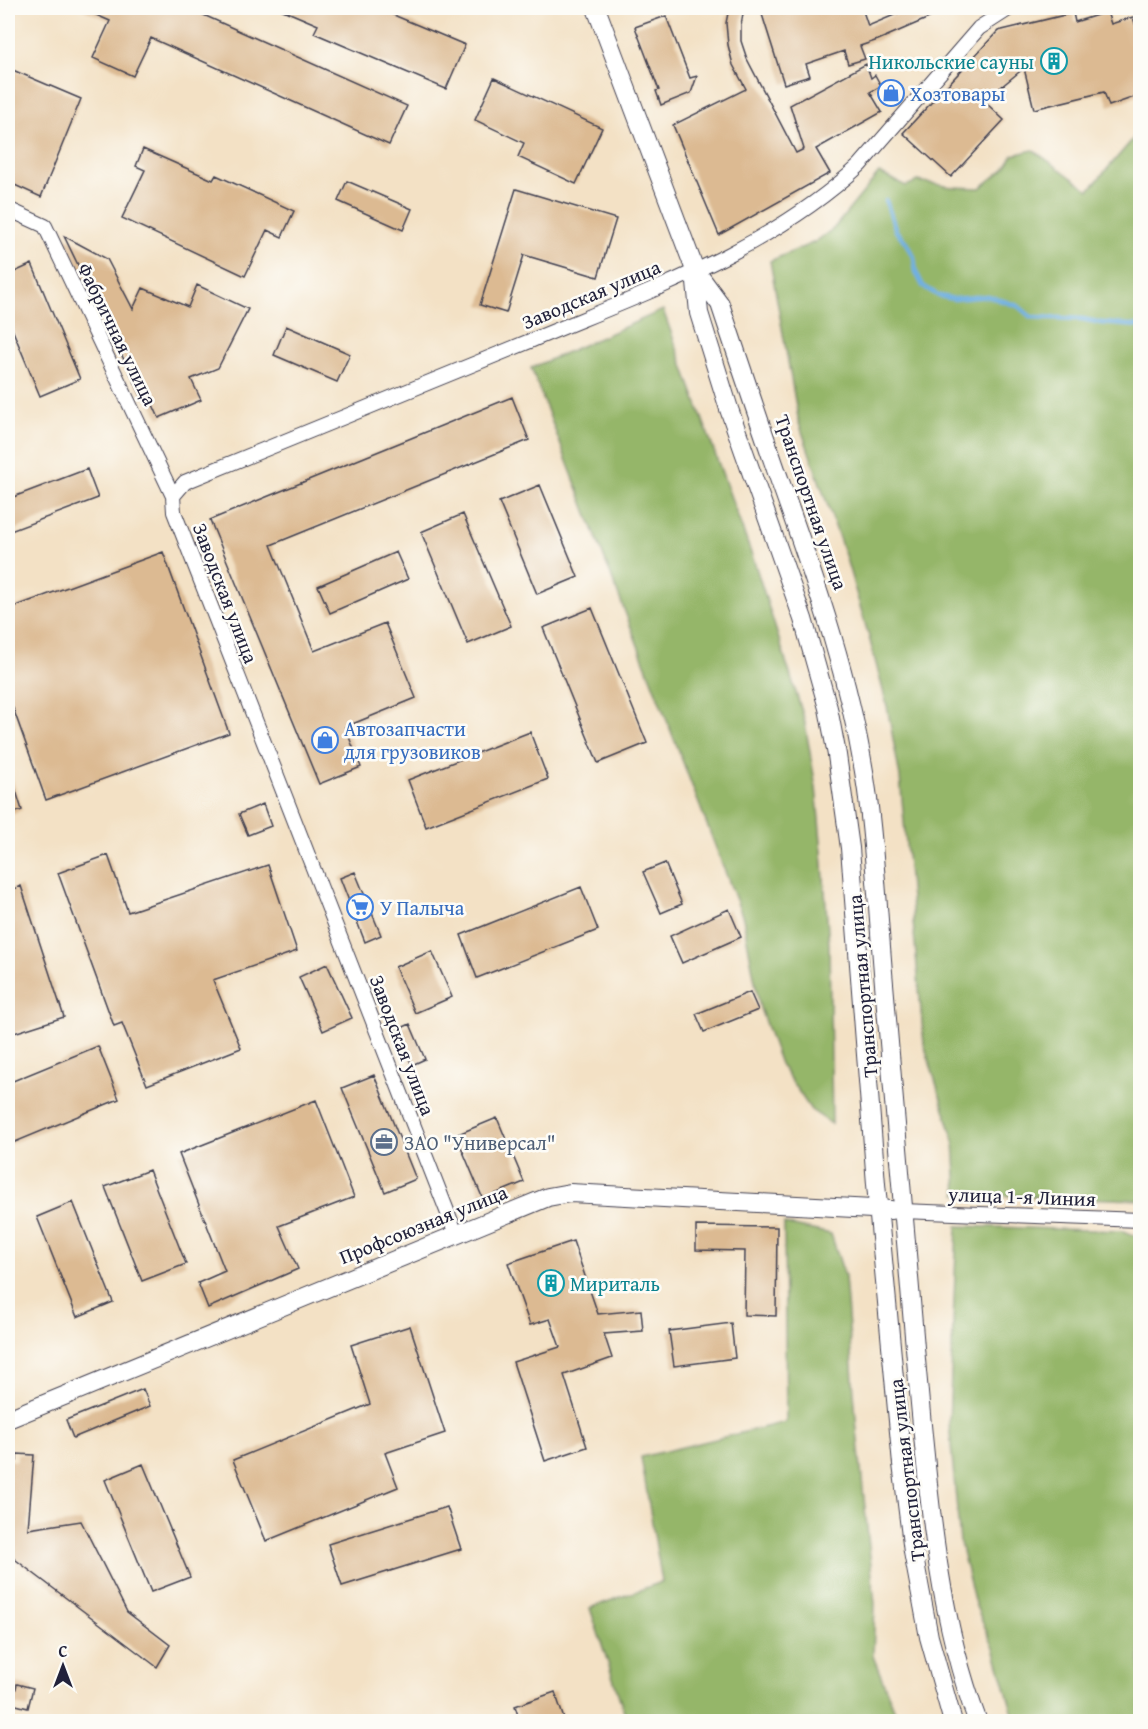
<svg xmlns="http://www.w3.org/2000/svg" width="1148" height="1729" viewBox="0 0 1148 1729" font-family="'Gentium Book Plus',serif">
	<rect width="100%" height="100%" fill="#fdfcf7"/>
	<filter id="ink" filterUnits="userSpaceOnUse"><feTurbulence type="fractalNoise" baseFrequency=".0167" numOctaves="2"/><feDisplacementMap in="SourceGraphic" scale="12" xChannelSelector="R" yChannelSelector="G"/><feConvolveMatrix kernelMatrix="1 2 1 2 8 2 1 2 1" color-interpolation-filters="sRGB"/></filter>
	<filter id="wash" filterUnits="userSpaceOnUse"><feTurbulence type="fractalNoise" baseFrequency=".008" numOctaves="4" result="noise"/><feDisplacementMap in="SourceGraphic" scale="24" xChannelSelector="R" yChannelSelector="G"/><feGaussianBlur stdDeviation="1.35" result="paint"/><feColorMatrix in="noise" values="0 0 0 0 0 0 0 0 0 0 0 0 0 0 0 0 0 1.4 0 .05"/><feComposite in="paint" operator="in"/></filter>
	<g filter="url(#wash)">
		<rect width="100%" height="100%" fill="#f3e1c5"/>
		<path fill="#95b669" stroke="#5c6c52" stroke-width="1.5" d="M1140,124V1200L957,1194L954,1141L924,1044L900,777L887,706L869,637L845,555L799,423L770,261L815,242L834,228L879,173L906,186L918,181L952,187L980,188L1004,169L1013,155L1033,150L1089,190L1133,139Z
			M663,310L755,564L804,718L816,787L822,852L829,944L832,1124L811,1110L780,1064L760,1008L743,918L531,368Z
			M784,1224L831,1234L845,1277L857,1431L875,1604L873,1656L899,1721H627L590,1608L662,1582L641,1457L786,1422Z
			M957,1226L1123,1231L1140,1237V1721H1015L994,1648L975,1604L960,1543L949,1423Z"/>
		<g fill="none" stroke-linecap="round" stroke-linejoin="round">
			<path stroke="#70b0e3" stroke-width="4.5" d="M886,201L896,231L907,243L914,257L916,272L923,286L939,296L954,299L988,296L1018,306L1031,317L1082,319L1102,323L1140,326"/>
		</g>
		<g id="blocks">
			<path fill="#dcba92" d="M80,8H188L407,106L389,145L151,38L133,76L93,58L110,21Z
				M278,8H377L465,45L446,89L314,33L318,25Z
				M729,8H744L741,25V41L747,59L796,153L804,149L790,105L866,64L871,78L875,75L881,86L870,92L882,112L816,149L830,173L719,235L673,125L746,89L733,65L728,45L726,23Z
				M760,8H862L868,26L911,8H952L878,40L860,46L865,59L848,64L844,51L806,64L810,76L784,84Z
				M1107,12L1111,24L1133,17L1140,39V95L1109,106L1104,92L1034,109L1024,68L984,101L1004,120L951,177L903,133L998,31L1073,13L1075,22Z
				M666,16L690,78L697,76L691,93L661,105L656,91L659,90L635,27Z
				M8,68L81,99L41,197L8,182Z
				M494,78L602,128L576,184L518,157L524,143L475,120Z
				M143,149L213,180L216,175L294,211L282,237L267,230L245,276L122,218L145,170L136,166Z
				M347,181L412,209L403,230L338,201Z
				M516,189L616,219L598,277L524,255L506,313L480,305Z
				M64,236L107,259L133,309L143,288L188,307L197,285L248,309L218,368L191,379L201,400L159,418L149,396L143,399Z
				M32,264L80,379L40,396L8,319V275Z
				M286,326L350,354L337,382L274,355Z
				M512,397L529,440L271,545L314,651L385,623L416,698L345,727L361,767L319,784L210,520Z
				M87,469L98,498L8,532V499Z
				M540,485L578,577L537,594L499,502Z
				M463,514L511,626L468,644L421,532Z
				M163,552L229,733L46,800L8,694V609Z
				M396,552L408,579L330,613L318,586Z
				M592,608L647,743L598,763L543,628Z
				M530,732L548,779L426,827L408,780Z
				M8,772H10L22,810L8,815Z
				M263,804L271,826L248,835L239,814Z
				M108,855L128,912L268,865L297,951L213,980L241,1048L147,1085L122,1023L114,1026L58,873Z
				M665,863L682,904L661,913L643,872Z
				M355,872L381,935L365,942L340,878Z
				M21,886L64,1017L8,1035V891Z
				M581,887L598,930L477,978L461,935Z
				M729,909L741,937L682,963L670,936Z
				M432,951L452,997L415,1013L395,967Z
				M327,964L352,1018L323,1031L299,977Z
				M750,992L758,1010L704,1032L696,1014Z
				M410,1024L425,1059L412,1065L397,1030Z
				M98,1046L119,1099L8,1145V1083Z
				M374,1075L416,1179L385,1192L342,1088Z
				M316,1100L354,1197L279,1226L298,1269L208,1308L198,1283L225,1271L179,1154Z
				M497,1118L524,1182L483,1199L456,1135Z
				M149,1170L186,1264L142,1281L105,1187Z
				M73,1202L113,1302L77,1317L37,1217Z
				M696,1226L777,1227L776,1316L744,1315L745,1251L696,1250Z
				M573,1241L598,1314L641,1310L643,1331L604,1334L612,1358L564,1375L587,1447L545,1461L513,1362L560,1347L550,1319L530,1325L508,1263Z
				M731,1323L735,1358L674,1366L669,1331Z
				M410,1326L445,1433L385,1453L398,1487L266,1541L233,1460L370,1404L351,1345Z
				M143,1389L150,1406L73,1438L66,1420Z
				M17,1454L34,1455L28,1529L81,1521L127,1612L170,1645L157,1667L8,1554V1460L17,1461Z
				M143,1464L190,1577L151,1592L105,1480Z
				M447,1507L461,1549L342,1586L328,1544Z
				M17,1684L33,1688L28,1708L12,1704Z
				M555,1692L565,1722H520L515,1706Z"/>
		</g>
	</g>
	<g filter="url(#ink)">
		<use href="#blocks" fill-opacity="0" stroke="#413f50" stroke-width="1.5"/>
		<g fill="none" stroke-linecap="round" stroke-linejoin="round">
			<defs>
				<path id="street" d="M8,209L45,226L173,496L174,512L456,1234
					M173,496L185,482C300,435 415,388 530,341C644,293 768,251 860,165L979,28L1010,8
					M902,1211L1140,1220"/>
				<path id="secondary" d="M596,8L695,270L720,304C740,364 760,424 781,484C817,585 852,684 867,791C875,851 878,912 883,972C894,1105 905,1238 917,1371C928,1488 936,1611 978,1722
					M695,271L699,313L729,409L803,619L828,708L837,755L850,848L876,1184L902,1464L913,1552L929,1637L953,1722
					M8,1419L548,1197L570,1193L891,1210"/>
			</defs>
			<use href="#street" stroke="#413f50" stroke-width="16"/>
			<use href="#secondary" stroke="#413f50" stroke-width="20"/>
			<use href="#street" stroke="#fff" stroke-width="14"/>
			<use href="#secondary" stroke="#fff" stroke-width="18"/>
		</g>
	</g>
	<defs>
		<symbol id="building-ring" viewBox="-11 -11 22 22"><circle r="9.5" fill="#fdfcf7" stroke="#0f9aa8" stroke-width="1.5"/><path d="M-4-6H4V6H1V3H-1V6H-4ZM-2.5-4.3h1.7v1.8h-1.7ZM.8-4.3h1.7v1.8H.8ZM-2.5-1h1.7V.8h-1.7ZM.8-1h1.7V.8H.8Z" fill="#0f9aa8"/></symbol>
		<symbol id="shop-ring" viewBox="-11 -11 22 22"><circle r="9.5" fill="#fdfcf7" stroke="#3f7fe0" stroke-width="1.5"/><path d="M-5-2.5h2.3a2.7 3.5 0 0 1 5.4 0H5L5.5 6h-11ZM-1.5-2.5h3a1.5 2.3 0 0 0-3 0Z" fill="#3f7fe0"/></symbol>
		<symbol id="supermarket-ring" viewBox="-11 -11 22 22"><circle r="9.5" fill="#fdfcf7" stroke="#3f7fe0" stroke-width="1.5"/><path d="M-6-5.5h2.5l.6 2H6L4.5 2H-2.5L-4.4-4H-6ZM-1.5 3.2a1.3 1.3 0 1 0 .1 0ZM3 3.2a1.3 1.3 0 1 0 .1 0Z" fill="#3f7fe0"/></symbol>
		<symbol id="office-ring" viewBox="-11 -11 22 22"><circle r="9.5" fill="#fdfcf7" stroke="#5c6f8a" stroke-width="1.5"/><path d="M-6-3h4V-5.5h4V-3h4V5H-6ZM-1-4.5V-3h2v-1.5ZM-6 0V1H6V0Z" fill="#5c6f8a"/></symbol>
	</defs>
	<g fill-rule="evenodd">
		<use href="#building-ring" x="1039" y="46" width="30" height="30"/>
		<use href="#shop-ring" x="876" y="78" width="30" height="30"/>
		<use href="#shop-ring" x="310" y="725" width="30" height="30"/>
		<use href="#supermarket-ring" x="345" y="892" width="30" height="30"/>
		<use href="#office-ring" x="369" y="1127" width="30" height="30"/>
		<use href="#building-ring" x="536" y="1268" width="30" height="30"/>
	</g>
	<g text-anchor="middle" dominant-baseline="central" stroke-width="5" stroke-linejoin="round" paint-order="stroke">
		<g font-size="20" fill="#0d838f" stroke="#fdfcf7" text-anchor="end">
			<text x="1034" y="61">Никольские сауны</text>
			<text x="570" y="1283" text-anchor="start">Мириталь</text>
		</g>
		<g font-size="20" fill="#366cbe" stroke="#fdfcf7" text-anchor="start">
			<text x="910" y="93">Хозтовары</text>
			<text x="344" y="728">Автозапчасти<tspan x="344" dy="23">для грузовиков</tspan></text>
			<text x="380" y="907">У Палыча</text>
		</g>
		<g font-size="20" fill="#22223b" stroke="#fdfcf7">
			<text transform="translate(591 294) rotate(-23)">Заводская улица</text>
			<text transform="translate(118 334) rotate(64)">Фабричная улица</text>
			<text transform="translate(812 502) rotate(71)">Транспортная улица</text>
			<text transform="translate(226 593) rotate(69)">Заводская улица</text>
			<text transform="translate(862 986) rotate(-95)">Транспортная улица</text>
			<text transform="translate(403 1045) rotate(69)">Заводская улица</text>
			<text transform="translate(1022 1196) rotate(2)">улица 1-я Линия</text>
			<text transform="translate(423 1224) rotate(-22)">Профсоюзная улица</text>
			<text transform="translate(906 1470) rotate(-97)">Транспортная улица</text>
		</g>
		<g font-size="20" fill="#4e5e75" stroke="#fdfcf7" text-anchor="start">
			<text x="404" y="1142">ЗАО "Универсал"</text>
		</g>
	</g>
	<rect width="1148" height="1729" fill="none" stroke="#fdfcf7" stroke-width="30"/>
	<g transform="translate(63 1666)" stroke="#fdfcf7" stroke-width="4.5" paint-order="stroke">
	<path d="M0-4.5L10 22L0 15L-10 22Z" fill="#22223b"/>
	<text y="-9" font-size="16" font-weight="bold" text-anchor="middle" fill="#22223b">С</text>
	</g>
</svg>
